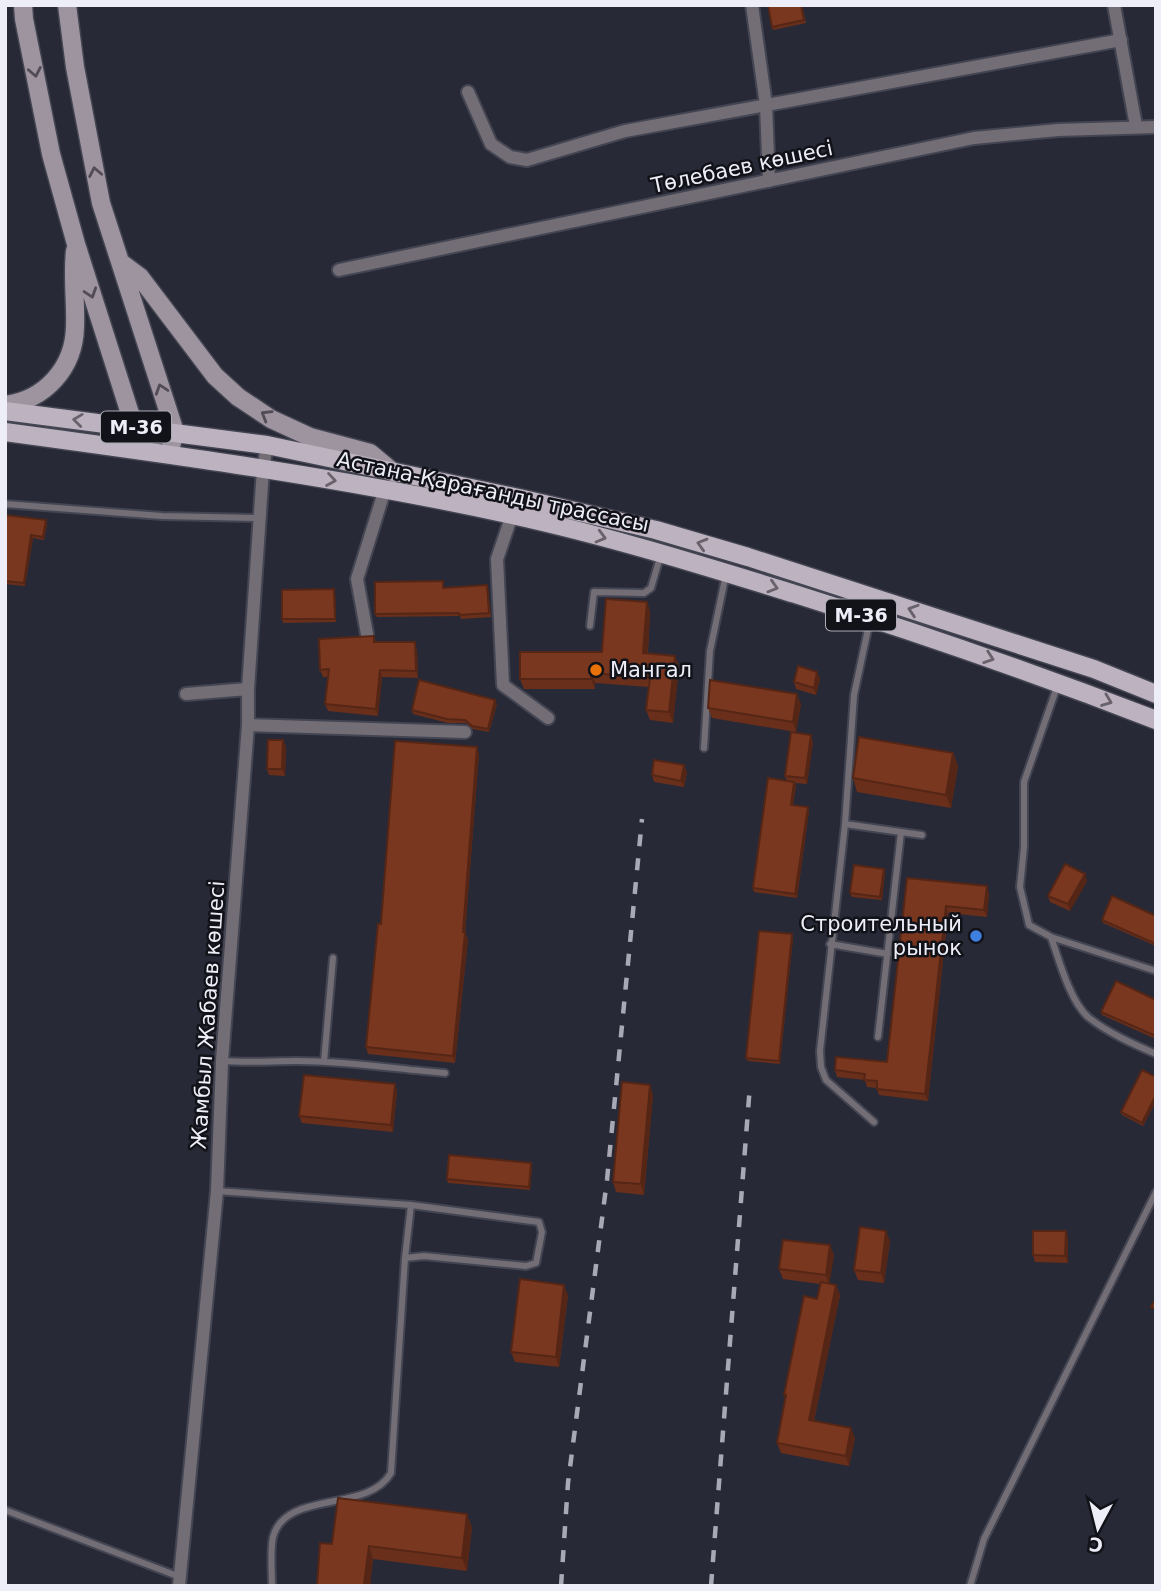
<svg xmlns="http://www.w3.org/2000/svg" width="1161" height="1591" viewBox="0 0 1161 1591" font-family="'DejaVu Sans',sans-serif">
	<rect width="100%" height="100%" fill="#282937"/>
	<g fill="none" stroke-linecap="round" stroke-linejoin="round">
		<defs>
			<path id="lane" d="M5,504L162,516L262,518
				M870,620L854,695L845,824L820,1051L821,1067L826,1080L874,1122
				M590,626L594,592L644,593L651,588L661,554
				M1058,684L1024,782V847L1020,887L1029,925L1051,937C1059,960 1070,1001 1088,1017C1108,1033 1133,1044 1156,1054
				M704,748L710,651L726,574
				M845,824L922,835
				M1051,937L1156,971
				M830,944L888,954
				M878,1037L901,832
				M222,1061C249,1063 271,1061 298,1061C347,1061 396,1069 445,1073
				M324,1062L333,958
				M217,1191L411,1205L524,1220L539,1222L542,1232L536,1263L526,1266L424,1256L405,1258L391,1473C367,1514 286,1489 273,1537C270,1551 272,1571 272,1586
				M405,1258L411,1205
				M5,1510L180,1577
				M970,1586L984,1539L1156,1192"/>
			<path id="street" d="M752,5L766,105L769,181
				M1114,5L1136,126
				M468,92L491,144L510,157L527,160L625,131L1121,40
				M339,270L974,138L1058,130L1156,127
				M512,515L497,559L503,685L548,718
				M367,634L357,579L385,489
				M186,694L248,689
				M248,725L465,732
				M179,1586L217,1191L222,1061L248,725V689L263,469L267,445"/>
			<path id="secondary" d="M23,5L24,19L51,154L76,244L134,426L139,450
				M67,5L75,67L101,203L175,432L169,454
				M120,262L140,277L215,376L238,397L271,419L310,437L370,453L394,473
				M5,405C45,400 74,368 75,327C76,301 72,277 75,251"/>
			<path id="primary" d="M5,411L267,445L519,498L656,530L748,557L1094,669L1156,694
				M5,432C175,455 345,478 512,515C608,536 701,565 795,594C916,632 1037,674 1156,720"/>
		</defs>
		<use href="#lane" stroke="#444552" stroke-width="10"/>
		<use href="#street" stroke="#444552" stroke-width="16"/>
		<use href="#secondary" stroke="#444552" stroke-width="21"/>
		<use href="#primary" stroke="#444552" stroke-width="21"/>
		<use href="#lane" stroke="#736e75" stroke-width="6"/>
		<use href="#street" stroke="#736e75" stroke-width="12"/>
		<use href="#secondary" stroke="#9d949f" stroke-width="18"/>
		<use href="#primary" stroke="#bdb2bf" stroke-width="18"/>
		<path stroke="#a8a9b4" stroke-width="4.5" stroke-dasharray="12 12" stroke-linecap="butt" d="M561,1586L568,1483L607,1180L642,819
			M711,1586L750,1085"/>
	</g>
	<path fill="#692f1b" d="M802,5L806,23L773,30L772,27Z
		M5,515L47,524L44,540L33,538L25,586L5,584Z
		M443,581L444,588H488L491,617L461,619L460,616L377,617L375,614Z
		M334,589L335,593L336,622L283,623L282,619Z
		M647,602L650,612L648,653L675,656L679,667L673,723L650,720L646,710L649,687L595,683V689H524L520,679L602,652Z
		M374,636L376,642L417,650L418,678L382,677L378,716L328,711L325,704L328,677H323L320,670Z
		M817,672L820,679L816,695L796,689L794,682Z
		M497,704L489,732L473,729L466,723H448L413,714L412,710Z
		M801,704L796,732L712,718L708,708Z
		M283,740L286,747L285,776L269,775L267,769Z
		M813,742L807,784L795,783L796,786L793,805L809,811L797,898L754,892L753,888L787,781L785,776Z
		M953,753L958,766L951,808L857,792L853,778Z
		M479,754L465,934L468,939L455,1063L368,1054L366,1047L381,924Z
		M687,772L684,787L654,782L652,775Z
		M885,872L882,900L852,897L850,893Z
		M907,878L989,893L987,917L948,913L928,1101L879,1095L877,1088L867,1087L865,1080L837,1077L835,1070L887,1062Z
		M1087,881L1070,911L1050,902L1048,896Z
		M1156,916V946L1103,923L1102,920Z
		M793,938L780,1064L748,1061L746,1058Z
		M1156,1000V1039L1102,1015L1101,1012Z
		M1156,1077V1101L1143,1126L1122,1115L1121,1112Z
		M397,1091L393,1132L302,1123L299,1116Z
		M653,1095L644,1195L616,1192L613,1182Z
		M532,1166L530,1190L448,1183L447,1179Z
		M1066,1231L1068,1238V1263L1035,1262L1033,1255Z
		M890,1241L884,1283L858,1280L854,1270Z
		M834,1255L829,1284L836,1285L840,1295L814,1421L855,1438L849,1466L781,1453L777,1443L786,1399L784,1395L817,1299L820,1284L783,1279L779,1269Z
		M568,1295L559,1367L515,1362L511,1352Z
		M472,1527L467,1571L373,1559L370,1584L317,1586L332,1544Z"/>
	<path fill="#552616" d="M46,520L47,524L44,540L43,537Z
		M31,535L33,538L25,586L24,583Z
		M334,589L335,593L336,622L335,619Z
		M647,602L650,612L647,663L643,653Z
		M415,642L417,650L418,678L416,671Z
		M675,656L679,667L673,723L669,712Z
		M380,670L382,677L378,716L376,709Z
		M817,672L820,679L816,695L814,688Z
		M591,673L595,683V689L591,679Z
		M797,694L801,704L796,732L793,722Z
		M495,700L497,704L489,732L488,729Z
		M811,735L813,742L807,784L805,778Z
		M283,740L286,747L285,776L282,769Z
		M477,747L479,754L465,934L468,939L455,1063L453,1056Z
		M953,753L958,766L951,808L946,795Z
		M684,765L687,772L684,787L681,781Z
		M794,782L796,786L792,809L791,805Z
		M808,807L809,811L797,898L795,894Z
		M884,869L885,872L882,900L880,897Z
		M1085,874L1087,881L1070,911L1068,904Z
		M987,886L989,893L987,917L984,910Z
		M946,906L948,913L928,1101L925,1094Z
		M792,934L793,938L780,1064L779,1061Z
		M395,1084L397,1091L393,1132L391,1125Z
		M650,1085L653,1095L644,1195L641,1184Z
		M1156,1095V1101L1143,1126L1142,1123Z
		M531,1163L532,1166L530,1190L529,1187Z
		M886,1231L890,1241L884,1283L881,1273Z
		M1066,1231L1068,1238V1263L1065,1256Z
		M830,1245L834,1255L829,1285L826,1275Z
		M564,1285L568,1295L559,1367L556,1357Z
		M836,1285L840,1295L812,1430L809,1420Z
		M851,1428L855,1438L849,1466L846,1456Z
		M467,1514L472,1527L467,1571L462,1558Z
		M369,1546L373,1559L370,1586L364,1584Z"/>
	<path fill="#7a371f" stroke="#552616" stroke-width="2" d="M768,5H801L804,20L772,27Z
		M5,515L46,520L43,537L31,535L24,583L5,581Z
		M443,581V588L487,585L489,613L459,615V613L375,614V582Z
		M334,589L335,619H282V590Z
		M606,599L647,602L643,653L675,656L669,712L646,710L650,678L591,673V679H520V652H602Z
		M374,636V642H415L416,671L380,670L376,709L325,704L329,669L320,670L319,639Z
		M798,666L817,672L814,688L794,682Z
		M419,680L495,700L488,729L472,726L465,720L447,719L412,710Z
		M710,680L797,694L793,722L708,708Z
		M791,732L811,735L805,778L785,776Z
		M859,737L953,753L946,795L853,778Z
		M268,740H283L282,769H267Z
		M395,741L477,747L463,932L465,933L453,1056L366,1047L378,924H381Z
		M654,760L684,765L681,781L652,775Z
		M768,778L794,782L791,805L808,807L795,894L753,888Z
		M1065,864L1085,874L1068,904L1048,896Z
		M854,865L884,869L880,897L850,893Z
		M907,878L987,886L984,910L946,906L925,1094L877,1089V1081L864,1080L865,1074L835,1070L836,1057L887,1062Z
		M1112,896L1156,916V944L1102,920Z
		M759,931L792,934L779,1061L746,1058Z
		M1116,981L1156,1000V1036L1101,1012Z
		M1142,1070L1156,1077V1095L1142,1123L1121,1112Z
		M304,1075L395,1084L391,1125L299,1116Z
		M622,1082L650,1085L641,1184L613,1182Z
		M449,1155L531,1163L529,1187L447,1179Z
		M860,1227L886,1231L881,1273L854,1270Z
		M1033,1231H1066L1065,1256L1033,1255Z
		M783,1240L830,1245L826,1275L779,1269Z
		M520,1279L564,1285L556,1357L511,1352Z
		M821,1282L836,1285L809,1420L851,1428L846,1456L777,1443L786,1395H784L804,1296L817,1299Z
		M1156,1298V1309L1151,1307Z
		M338,1498L467,1514L462,1558L369,1546L364,1584L385,1586H317L320,1543L332,1544Z"/>
	<defs><path id="oneway-chevron" d="M-2-3.5L2.5 0L-2 3.5" fill="none" stroke-width="1.6" stroke-linecap="round" stroke-linejoin="round" transform="scale(1.75)"/></defs>
	<g stroke="#514c55">
		<use href="#oneway-chevron" transform="translate(35 72) rotate(79)"/>
		<use href="#oneway-chevron" transform="translate(95 172) rotate(-101)"/>
		<use href="#oneway-chevron" transform="translate(91 293) rotate(72)"/>
		<use href="#oneway-chevron" transform="translate(161 389) rotate(-108)"/>
		<use href="#oneway-chevron" transform="translate(266 415) rotate(-149)"/>
	</g>
	<g stroke="#68626c">
		<use href="#oneway-chevron" transform="translate(78 420) rotate(-173)"/>
		<use href="#oneway-chevron" transform="translate(331 480) rotate(9)"/>
		<use href="#oneway-chevron" transform="translate(601 537) rotate(15)"/>
		<use href="#oneway-chevron" transform="translate(702 544) rotate(-164)"/>
		<use href="#oneway-chevron" transform="translate(773 587) rotate(17)"/>
		<use href="#oneway-chevron" transform="translate(913 610) rotate(-162)"/>
		<use href="#oneway-chevron" transform="translate(989 658) rotate(19)"/>
		<use href="#oneway-chevron" transform="translate(1107 701) rotate(21)"/>
	</g>
	<circle fill="#e8710a" stroke="#121219" stroke-width="2.5" cx="596" cy="670" r="7"/>
	<circle fill="#3f7fe0" stroke="#121219" stroke-width="2.5" cx="976" cy="936" r="7"/>
	<g text-anchor="middle" dominant-baseline="central" stroke-width="5" stroke-linejoin="round" paint-order="stroke">
		<g fill="#121219" stroke="#abacb5" stroke-width="2">
			<rect x="101" y="411.5" width="70" height="31" rx="5"/>
			<rect x="826" y="599.5" width="70" height="31" rx="5"/>
		</g>
		<g font-size="19" font-weight="bold" fill="#edeef8">
			<text x="136" y="427">M-36</text>
			<text x="861" y="615">M-36</text>
		</g>
		<g font-size="21" fill="#edeef8" stroke="#121219">
			<text transform="translate(742 167) rotate(-12)">Төлебаев көшесі</text>
			<text transform="translate(493 492) rotate(12)">Астана-Қарағанды трассасы</text>
			<text transform="translate(208 1015) rotate(-86)">Жамбыл Жабаев көшесі</text>
		</g>
		<g font-size="21" fill="#edeef8" stroke="#121219" text-anchor="start">
			<text x="610" y="670">Мангал</text>
			<text x="962" y="924" text-anchor="end">Строительный<tspan x="962" dy="24">рынок</tspan></text>
		</g>
	</g>
	<rect width="1161" height="1591" fill="none" stroke="#edeef8" stroke-width="14"/>
	<g transform="translate(1098 1528) rotate(187)" stroke="#121219" stroke-width="5" paint-order="stroke">
	<path d="M0-5L12 26L0 18L-12 26Z" fill="#edeef8"/>
	<text y="-10" font-size="19" font-weight="bold" text-anchor="middle" fill="#edeef8">С</text>
	</g>
</svg>
